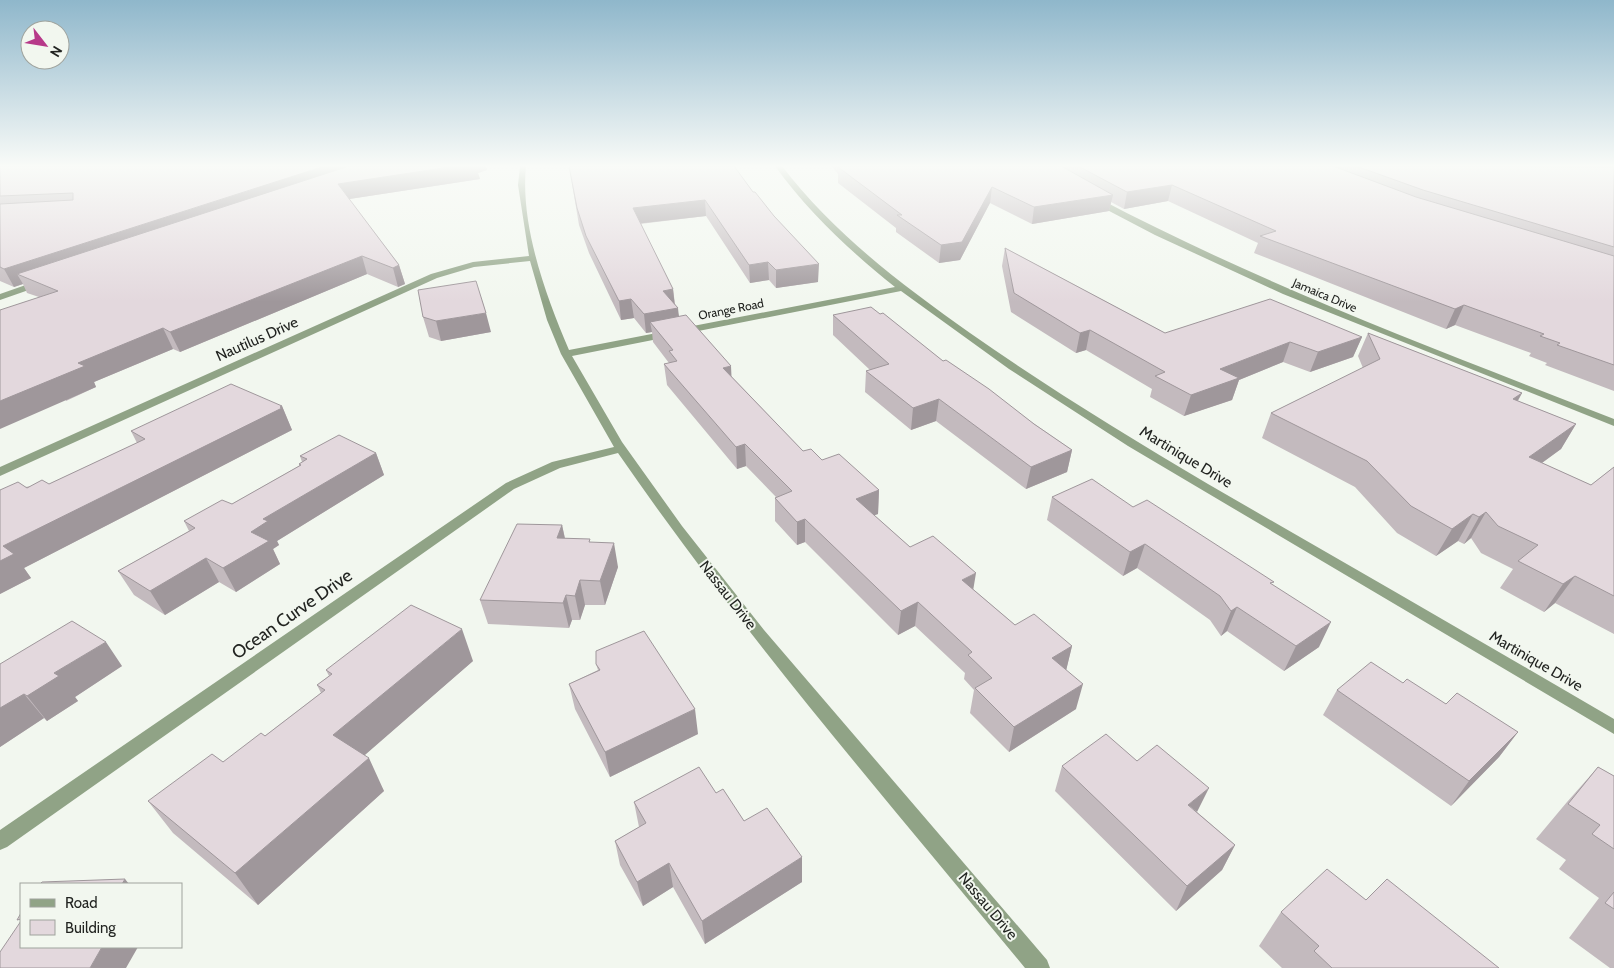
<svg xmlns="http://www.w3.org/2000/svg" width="1614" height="968" viewBox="0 0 1614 968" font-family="Cabin,sans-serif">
	<rect width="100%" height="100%" fill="#f2f7ef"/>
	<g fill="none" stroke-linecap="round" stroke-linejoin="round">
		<path fill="#90a386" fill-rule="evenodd" d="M520,166H526C520,226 546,296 569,350L895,287C850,251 809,213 775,166H782C834,234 901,284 970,333C1047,387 1127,436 1208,484C1343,562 1479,640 1614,719V734L1128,446L1009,369L901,291L572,356L622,442L682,526L764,630L1047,960L1050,968H1025C886,799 742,633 618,453L560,468L514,489L7,847L0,850V830L506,483L552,462L614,447L561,354L547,320L530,261L474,267L437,278L0,476V467L431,274L473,262L529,256L518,185Z
			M1092,198H1098C1265,286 1438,350 1614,419V426L1283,294L1155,235L1092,202Z
			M40,280L44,283L43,285L0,300V294Z"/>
	</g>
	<path fill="#c3babe" d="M0,166L487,170L478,173L480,179L349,199L399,265L405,284L398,287L367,274L180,352L173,349L94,382L96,387L66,401L39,297L27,293L23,284L14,287L0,281Z
		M569,166H734L818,282L776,288L769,280L750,283L706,216L640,224L673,289L675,304L679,316L732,377L803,451L822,460L879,490L878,514L874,515L910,547L974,590L1015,625L1072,646L1066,670L1076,709L1009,752L970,713L974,690L964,679L965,673L915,626L898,635L805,542L797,545L775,521V498L776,497L746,466L737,469L667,385L664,364L669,363L653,342L652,332L646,333L634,318L621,320L589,253L579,225Z
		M831,166H1614V391L1545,365L1547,363L1529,356L1531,353L1455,325L1446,329L1254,253L1258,243L1168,201L1124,209L1111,202L1109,211L1032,224L990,203L960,260L939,263L896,232V228L838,183V174Z
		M1005,248L1165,333L1362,337L1353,357L1310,372L1283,362L1239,380L1232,400L1184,416L1150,397L1152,389L1086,350L1076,353L1011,312L1002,266Z
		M880,314L943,361L1072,450L1067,472L1026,489L936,421L911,430L865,392L866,371L870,370L833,335V315Z
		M423,317L491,332L441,341L429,337Z
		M1368,333L1522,393L1518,401L1576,424L1561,449L1542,463L1591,485L1614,467V634L1555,603L1544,612L1500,588L1513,569L1481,553L1471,538L1464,544L1458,541L1436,556L1397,533L1355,487L1262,438L1271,413L1363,368L1358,356Z
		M282,406L292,430L24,568L31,578L0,594V490L49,484L137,443L131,431Z
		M376,453L384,475L277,541L279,545L273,549L280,564L236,592L219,582L165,615L134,595L118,571L189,531L184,521L232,504L299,466V464L302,462L300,456Z
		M1052,497L1133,507L1273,585L1319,647L1284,671L1227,631L1221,636L1210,620L1137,568L1123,576L1047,520Z
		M562,525L565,538L590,542L618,567L605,605H585L580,620H572L569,628L488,624L480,600Z
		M473,661L364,755L384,791L258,905L173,833L148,801L223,762L265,736L321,693L317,685L329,676L326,670Z
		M0,664L122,666L75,697L78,701L47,721L44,718L0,747Z
		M596,664L698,734L610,777L575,709L569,684L598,670Z
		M1403,683L1446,704L1518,732L1499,757L1451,806L1323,715L1337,690Z
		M1062,766L1197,812L1235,845L1222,870L1176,911L1055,791Z
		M1598,767L1614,776V968H1610L1569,938L1599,898L1559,869L1566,860L1536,839L1567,802Z
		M716,793L744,821L802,882L705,944L673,887L643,906L620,865L615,841L639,827L634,802Z
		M1366,900L1499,968H1282L1259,946L1281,912Z"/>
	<path fill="#9f979b" d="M325,166H377L17,274L23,284L14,287L4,269Z
		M456,166H486L487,170L478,173L480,179L343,200L338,184Z
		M1172,185L1168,201L1124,209L1127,192Z
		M992,187L990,203L960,260L939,263L941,245Z
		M1113,195L1109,211L1032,224L1034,207Z
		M705,200L706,216L635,224L633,208Z
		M362,256L367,274L180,352L170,332Z
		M768,262L769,280L750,283L749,265Z
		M819,264L818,282L776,288V270Z
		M399,265L405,284L398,287L393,268Z
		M673,289L675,308L663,291Z
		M631,299L634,318L621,320L619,301Z
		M1464,305L1455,325L1446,329L1455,309Z
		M678,308L680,327L650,322L652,332L646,333L644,314Z
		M486,313L491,332L441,341L436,321Z
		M163,328L173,349L94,382L96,387L0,429V401L78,363Z
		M1090,330L1086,350L1076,353L1080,333Z
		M1362,337L1353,357L1310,372L1318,352Z
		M1290,342L1283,362L1239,380L1232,400L1184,416L1191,395L1220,369Z
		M731,366L732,387L723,368Z
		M1522,393L1508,417L1513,399Z
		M939,399L936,421L911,430L913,408Z
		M282,406L292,430L24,568L31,578L0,594V561L3,546Z
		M1576,424L1561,449L1514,483L1529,457Z
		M745,444L746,466L737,469L736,447Z
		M1072,450L1067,472L1026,489L1031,467Z
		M376,453L384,475L277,541L279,545L273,549L280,564L236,592L223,568L251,532L263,519Z
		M879,490L878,514L855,522L856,499Z
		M1486,512L1471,538L1464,544L1479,517Z
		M1473,514L1458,541L1436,556L1452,529Z
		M805,519V542L797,545V522Z
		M562,525L567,549L557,538Z
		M614,543L618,567L605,605L600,581Z
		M1145,544L1137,568L1123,576L1130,552Z
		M206,558L219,582L165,615L150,591Z
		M976,573L972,597L962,580Z
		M1575,576L1555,603L1544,612L1563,584Z
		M580,580L585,605L580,620L575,596Z
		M566,595L572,620L569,628L563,603Z
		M918,602L915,626L898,635L901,611Z
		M1237,607L1227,631L1221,636L1231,611Z
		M1331,622L1319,647L1284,671L1296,646Z
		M462,629L473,661L350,768L333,735Z
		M106,642L122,666L75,697L78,701L47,721L27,696L54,673Z
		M1072,646L1066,671L1052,658Z
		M1083,684L1076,709L1009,752L1014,727Z
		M24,694L44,718L0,747V708Z
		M695,709L698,734L610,777L605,752Z
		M1518,732L1499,757L1451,806L1469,781Z
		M369,758L384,791L258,905L235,873Z
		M1209,788L1197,812L1188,805Z
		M1235,845L1222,870L1176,911L1187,886Z
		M802,857V882L705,944L702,921Z
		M669,863L673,887L643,906L637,882Z
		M125,879L129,884H122Z
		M102,947H138L126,968H90Z"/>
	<path fill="#e3d8dd" stroke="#9f979b" d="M0,166H325L4,269L0,267V204L73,200V193L0,196Z
		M349,166H456L338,184L399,265L393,268L362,256L170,332L163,328L78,363L85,366L0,401V310L58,291L17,274Z
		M569,166H734L753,192H755L774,216L819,264L776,270L768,262L749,265L705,200L633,208L673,289L663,291L678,308L644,314L631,299L619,301L586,236L577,208Z
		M1061,166L1113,195L1034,207L992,187L962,242L941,245L897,215H902L838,167L847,166Z
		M1078,166H1333L1416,197L1614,256V365L1557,345L1560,343L1540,336L1544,334L1464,305L1455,309L1260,236L1276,231L1172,185L1127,192Z
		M1356,166L1614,167V247L1423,190Z
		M1005,248L1165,333L1270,299L1362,337L1318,352L1290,342L1220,369L1239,378L1191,395L1155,376L1165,372L1090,330L1080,333L1014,293Z
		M476,281L486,313L436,321L423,317L418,290Z
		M871,307L880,314L883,313L943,361L946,360L989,389L1034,424L1072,450L1031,467L939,399L913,408L866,371L889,364L833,315Z
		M686,315L731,366L723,368L803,451L811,449L822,460L839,454L879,490L856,499L910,547L933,536L976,573L962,580L1015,625L1034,614L1072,646L1052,658L1083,684L1014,727L975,688L992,678L968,655L972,652L918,602L901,611L805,519L797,522L775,498L792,491L745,444L736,447L664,364L677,361L669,351L673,350L650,322Z
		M1368,333L1522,393L1513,399L1576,424L1529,457L1591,485L1614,467V596L1575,576L1563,584L1518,561L1538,545L1498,526L1486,512L1479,517L1473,514L1452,529L1411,506L1367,461L1271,413L1380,359Z
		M231,384L282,406L280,407L282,408L3,546L14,554L0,561V490L18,482L27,488L42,480L49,484L145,439L131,431Z
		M339,435L376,453L263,519L268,521L251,532L269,541L223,568L206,558L150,591L118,571L195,528L184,521L222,500L232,504L301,465L299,464L307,459L300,456Z
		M1092,479L1133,507L1147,500L1274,582L1270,583L1331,622L1296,646L1237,607L1231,611L1220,596L1145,544L1130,552L1052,497Z
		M517,524L562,525L557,538L590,539L589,542L614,543L600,581L580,580L575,596L566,595L563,603L480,600Z
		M411,605L462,629L333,735L369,758L235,873L148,801L212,754L223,762L261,733L265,736L325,690L317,685L332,674L326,670Z
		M72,621L106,642L54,673L59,676L27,696L24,694L0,708V664Z
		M644,631L695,709L605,752L569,684L600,670L596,664V651Z
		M1371,662L1403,683L1407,679L1446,704L1457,693L1518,732L1469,781L1337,690Z
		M1106,734L1137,761L1157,745L1209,788L1188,805L1235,845L1187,886L1062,766Z
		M699,767L716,793L723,789L744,821L767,808L802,857L702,921L669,863L637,882L615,841L646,823L634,802Z
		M1598,767L1614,776V849L1592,834L1600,825L1568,804Z
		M1327,869L1366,900L1387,879L1499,968H1332L1314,951L1319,946L1281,912Z
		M125,879L122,884H40L42,882Z
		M1614,892V909L1605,903Z
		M21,913V919L17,920Z
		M21,921V947H102L90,968H0V952Z"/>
	<linearGradient id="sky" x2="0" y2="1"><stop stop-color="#8fb7cb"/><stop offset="0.55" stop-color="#f9fbf8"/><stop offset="1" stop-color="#f9fbf8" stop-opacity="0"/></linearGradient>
	<rect width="1614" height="302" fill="url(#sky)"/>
	<g text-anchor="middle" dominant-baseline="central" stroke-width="4" stroke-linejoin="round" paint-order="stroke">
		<g font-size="12" fill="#222421" stroke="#f2f7ef">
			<text transform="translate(1325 295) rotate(23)">Jamaica Drive</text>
			<text transform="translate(731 309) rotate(-11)">Orange Road</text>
		</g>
		<g font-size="15" fill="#222421" stroke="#f2f7ef">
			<text transform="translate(257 339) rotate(-24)">Nautilus Drive</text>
			<text transform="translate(1186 457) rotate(31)">Martinique Drive</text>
			<text transform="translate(728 595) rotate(52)">Nassau Drive</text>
			<text transform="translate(1536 661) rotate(30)">Martinique Drive</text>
			<text transform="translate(988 906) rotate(50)">Nassau Drive</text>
		</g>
		<g font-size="18" fill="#222421" stroke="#f2f7ef">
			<text transform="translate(292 614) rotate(-35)">Ocean Curve Drive</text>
		</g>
	</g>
	<rect x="20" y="883" width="162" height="65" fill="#f2f7ef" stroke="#9fa39d"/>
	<rect x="30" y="899" width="25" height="8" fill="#90a386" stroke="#9fa39d"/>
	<text x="65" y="908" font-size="15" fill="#222421">Road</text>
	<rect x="30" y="920" width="25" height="15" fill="#e3d8dd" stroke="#9fa39d"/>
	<text x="65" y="933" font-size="15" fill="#222421">Building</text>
	<g transform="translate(45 45) rotate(121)"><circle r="24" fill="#f2f7ef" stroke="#9fa39d"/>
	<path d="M0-4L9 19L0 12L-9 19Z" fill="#b73989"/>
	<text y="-8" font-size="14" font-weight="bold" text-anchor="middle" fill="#222421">N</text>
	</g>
</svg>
